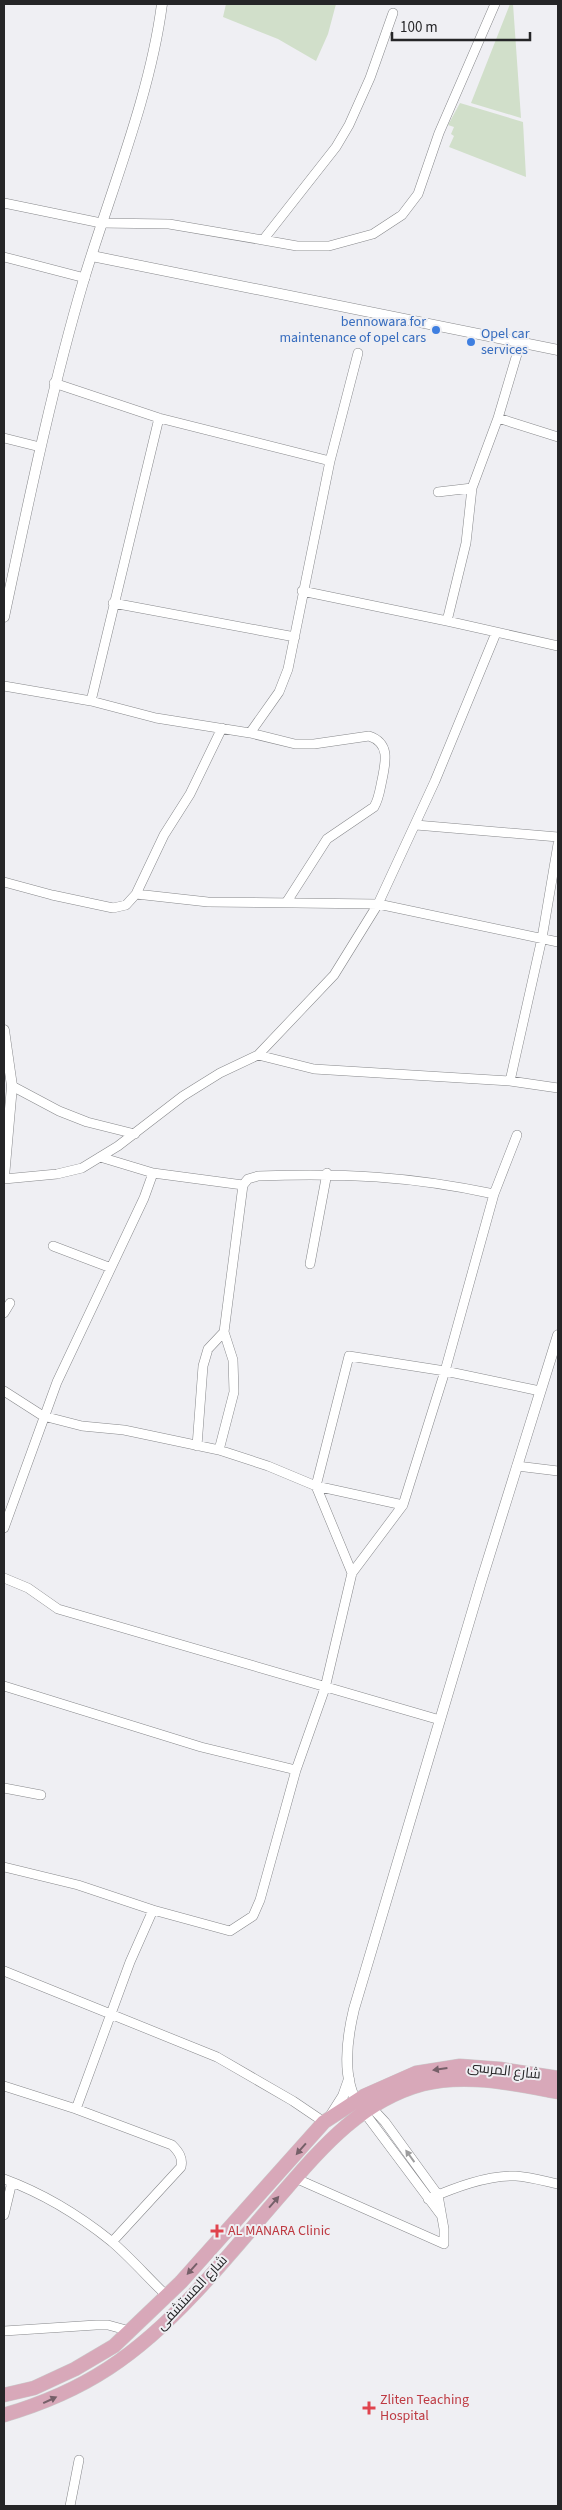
<svg xmlns="http://www.w3.org/2000/svg" width="562" height="2510" viewBox="0 0 562 2510" font-family="'Source Sans 3',Cairo,sans-serif">
	<rect width="100%" height="100%" fill="#efeff3"/>
	<path fill="#d1dfca" d="M226,4H336L328,34L316,61L278,39L223,17Z
		M510,4H513L521,118L471,103Z
		M460,103L523,122L526,177L449,147L454,136L451,134L454,127L448,125Z"/>
	<g fill="none" stroke-linecap="round" stroke-linejoin="round">
		<defs>
			<path id="minor" d="M4,203L101,223L169,224L263,240L336,147L349,125L370,78L393,13
				M263,240L297,246H329L373,234L402,215L418,194L439,133L495,4
				M4,257L85,278
				M54,383L159,418L330,461
				M498,418L558,437
				M4,438L40,447
				M438,492L472,488
				M302,591L447,621L558,646
				M113,603L295,637
				M447,621L466,543L472,488L498,418L520,344
				M4,686L91,701L156,718L250,733L295,744H314L369,736C390,743 386,761 382,780C380,789 379,799 374,807L327,839L286,903
				M91,701L159,418
				M250,733L279,692L288,669L330,461L358,353
				M416,825L558,837
				M4,882L52,895L113,908L126,905L136,894L164,835L190,794L222,728
				M136,894L208,902L378,904L558,942
				M258,1055L334,975L378,904L435,781L496,633
				M510,1081L542,938L558,844
				M12,1086L59,1111L87,1122L135,1134
				M153,1173L243,1185
				M4,1179L57,1174L82,1168L118,1146L183,1096L220,1073L258,1055L314,1069L510,1081L558,1088
				M53,1246L111,1268
				M310,1264L327,1173
				M4,1313L10,1303
				M4,1391L43,1416L82,1426L124,1430L219,1450L268,1466L316,1486L403,1505L352,1573L325,1688L296,1770L201,1747L4,1686
				M197,1446L203,1366L208,1349L224,1332
				M219,1450L234,1392L233,1360L224,1332L243,1185L248,1179L258,1176C344,1173 410,1176 494,1194
				M517,1466L558,1471
				M403,1505L445,1371L494,1194L517,1135
				M4,1528L57,1382L144,1198L153,1173L100,1157
				M352,1573L316,1486L349,1356L445,1371L540,1391
				M4,1578L28,1588L58,1609L440,1720
				M4,1788L41,1795
				M4,1867L78,1885L153,1910L230,1931L253,1916L260,1900L296,1770
				M4,1971L217,2057L293,2101L324,2122
				M4,2086L76,2109L172,2145C179,2152 183,2158 181,2167L112,2242
				M76,2109L130,1962L153,1910
				M364,2112L441,2215
				M295,2178L444,2244V2229L438,2195L385,2122L371,2107
				M4,2179C42,2193 80,2216 111,2241C131,2258 148,2278 167,2296
				M428,2199C454,2188 487,2175 516,2176C530,2177 544,2181 558,2184
				M4,2215L12,2182
				M4,2331L96,2325H108L130,2331
				M70,2506L79,2460"/>
			<path id="tertiary" d="M92,256L558,350
				M4,617C28,504 51,391 84,279C111,190 150,96 162,4
				M4,1030L12,1086L4,1177
				M359,2106C341,2079 347,2038 354,2009L481,1582L558,1335
				M331,2115L343,2096L349,2079"/>
			<path id="primary" d="M4,2395L34,2388L75,2369L114,2346L181,2282L324,2122L364,2096L416,2073L460,2066L500,2069L558,2078
				M4,2415C86,2391 137,2355 195,2293C226,2260 255,2224 285,2190C324,2145 363,2100 423,2084C467,2073 515,2084 558,2092"/>
		</defs>
		<use href="#minor" stroke="#87888b" stroke-width="10"/>
		<use href="#tertiary" stroke="#87888b" stroke-width="11"/>
		<use href="#primary" stroke="#cbcbcb" stroke-width="15"/>
		<use href="#minor" stroke="#fff" stroke-width="9"/>
		<use href="#tertiary" stroke="#fff" stroke-width="10"/>
		<use href="#primary" stroke="#d8a8b9" stroke-width="14"/>
	</g>
	<defs><path id="oneway-solid" d="M-6-.8H1V-3.2L6.5 0L1 3.2V.8H-6Z" transform="scale(1.25)"/></defs>
	<g fill="#766069">
		<use href="#oneway-solid" transform="translate(440 2069) rotate(172)"/>
		<use href="#oneway-solid" transform="translate(301 2149) rotate(131)"/>
		<use href="#oneway-solid" transform="translate(274 2202) rotate(-49)"/>
		<use href="#oneway-solid" transform="translate(192 2269) rotate(132)"/>
		<use href="#oneway-solid" transform="translate(50 2400) rotate(-25)"/>
	</g>
	<use fill="#9d9d9e" href="#oneway-solid" transform="translate(410 2156) rotate(-126)"/>
	<g fill="#3f7fe0" stroke="#efeff3" stroke-width="2">
		<circle cx="436" cy="330" r="5"/>
		<circle cx="471" cy="342" r="5"/>
	</g>
	<g fill="#e0444e" stroke="#efeff3" stroke-width="2">
		<path d="M214.5 2223.5h5v5h5v5h-5v5h-5v-5h-5v-5h5z"/>
		<path d="M366.5 2400.5h5v5h5v5h-5v5h-5v-5h-5v-5h5z"/>
	</g>
	<g text-anchor="middle" dominant-baseline="central" stroke-width="4" stroke-linejoin="round" paint-order="stroke">
		<g font-size="14" fill="#366cbe" stroke="#efeff3" text-anchor="end">
			<text x="426" y="322">bennowara for<tspan x="426" dy="16">maintenance of opel cars</tspan></text>
			<text x="481" y="334" text-anchor="start">Opel car<tspan x="481" dy="16">services</tspan></text>
		</g>
		<g font-size="14" fill="#252527" stroke="#efeff3">
			<text transform="translate(504 2071) rotate(6)">شارع المرسى</text>
			<text transform="translate(192 2293) rotate(-47)">شارع المستشفى</text>
		</g>
		<g font-size="14" fill="#be3a42" stroke="#efeff3" text-anchor="start">
			<text x="228" y="2231">AL MANARA Clinic</text>
			<text x="380" y="2400">Zliten Teaching<tspan x="380" dy="16">Hospital</tspan></text>
		</g>
	</g>
	<rect width="562" height="2510" fill="none" stroke="#252527" stroke-width="10"/>
	<path d="M392 32v8h138v-8" fill="none" stroke="#252527" stroke-width="2.5"/>
	<text x="400" y="32" font-size="15" fill="#252527" stroke="#efeff3" stroke-width="4" paint-order="stroke">100 m</text>
</svg>
